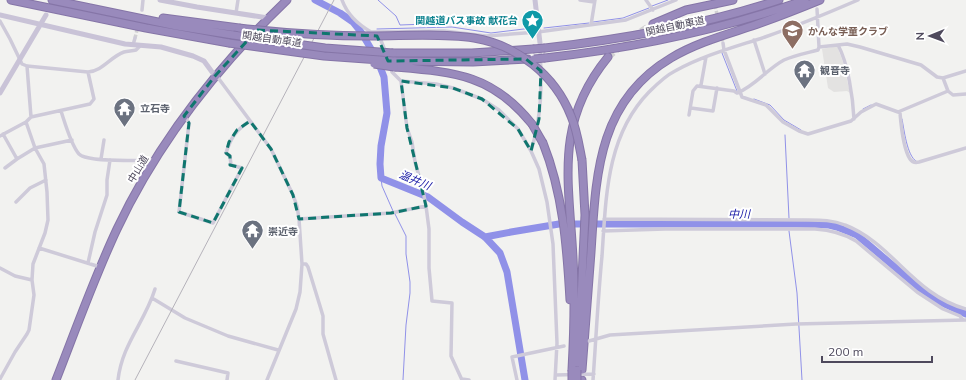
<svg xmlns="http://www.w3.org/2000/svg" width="966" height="380" viewBox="0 0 966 380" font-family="Mulish,'Noto Sans JP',sans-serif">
	<rect width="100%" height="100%" fill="#f2f2f0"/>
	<path fill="#e3e2e1" d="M837,46L843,62L850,93L847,91L834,92L828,88L822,49Z"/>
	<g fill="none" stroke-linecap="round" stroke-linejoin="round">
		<path stroke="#9091e8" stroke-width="1" d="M378,0L396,16L400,25L426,24
			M652,6L668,0
			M593,22L623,18L649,8
			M358,28H362
			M544,28L589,23
			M377,29L452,27L491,33L532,28
			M722,53L737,91
			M754,99L770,105L784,120L801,130
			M863,109L871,105
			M902,119C904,129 907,156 916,161
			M785,135L789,218
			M381,178L382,186L393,211
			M395,214L406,236V254L410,282V293L406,325L403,380
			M789,231L797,293L802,380"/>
		<path stroke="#9091e8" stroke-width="7" d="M315,0L340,13L353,22L361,32L377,59L384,77L387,113L381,146L380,164L381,178L428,197L462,222L485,237L500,253L507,272L525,380
			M485,237L511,232L559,224H797L829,225L837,227L857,235L930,297L966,314"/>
		<path stroke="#d1d0d2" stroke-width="3.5" stroke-dasharray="3.5 2" stroke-linecap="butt" d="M714,0L723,43
			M135,38L138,26"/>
		<path stroke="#d1d0d2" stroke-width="7" stroke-dasharray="7 3.5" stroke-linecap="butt" d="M608,57L626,41L653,24"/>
		<defs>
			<path id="highway" d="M11,0L146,28L229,43
				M52,0L177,26L233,35
				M163,18L239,28
				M653,24L686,10L733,0
				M545,48C625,39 703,25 779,0
				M393,53H472L533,49
				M545,58C634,48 721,30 805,0
				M394,61L473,62L528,59
				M394,67C454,72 492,74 532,124
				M543,143C563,193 567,247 570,300
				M578,363L585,215L582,160
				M572,370C574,333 575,295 573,258C569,180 554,123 608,57
				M582,370C585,331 588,292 591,252C596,176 597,102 671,58C696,43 725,35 752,26C775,18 798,9 820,0
				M56,380C76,329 94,278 117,229C158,142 218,66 287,0
				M581,380H582"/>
		</defs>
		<use href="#highway" stroke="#8575a7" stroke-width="9"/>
		<path stroke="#cecad9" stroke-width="3.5" d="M342,0C347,14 359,25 371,32L444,31L486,36L538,32L626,20L676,0
			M580,0L594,2
			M646,0L653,10
			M817,9L819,47L847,44L860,47L921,65L937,77L943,78L966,71
			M142,10L143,0
			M236,13L238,0
			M0,21L10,39L22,64L27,66L88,72C103,71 110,57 124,52C128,51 132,51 136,50L140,46
			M591,25L595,0
			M371,32L380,38L389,61
			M754,40L765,74
			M723,43L724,50L742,97L766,105L783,122L799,131L808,134L851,121L861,112L876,104L898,112L900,113C901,125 904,150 910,159C912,162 915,163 919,162L966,148
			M133,45L135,38
			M838,45C848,63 853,98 854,119
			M391,67L392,72L401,81L436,84L453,88L482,99L499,110L518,129L531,151L539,169L547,202L553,244L557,343L555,380
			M216,76L219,79L271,149L293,195L297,206L299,219L302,264L300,292L296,309L267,380
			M943,78L948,91L953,95L966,94
			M401,81L407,128L412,142L415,162L422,186L426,206L429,229V268L432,301L452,303L451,356L462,380
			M701,85L706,57
			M691,108L713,111L717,88
			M61,111C65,123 71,145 79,154C88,163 140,160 154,160
			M898,112L948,91
			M689,115L693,91L697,86L734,91L737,93C755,86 767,69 784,60C795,55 807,53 818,50L819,47
			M31,117L90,104L94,99L88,72
			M185,117L189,123L179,212L213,223L242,168L231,165L230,156L226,153C231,137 236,130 250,121
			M3,134L17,159L5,168
			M0,136L26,122
			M531,151C542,115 542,85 540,48
			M17,159L35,148L72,140
			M101,159L104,140
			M16,202L30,188L46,180
			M299,219L391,213L426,206
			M604,219L808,220C821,220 833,220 845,225C892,243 914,295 966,309
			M603,231L665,229H815C830,230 843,233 856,241L917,292L943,309L960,316L963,320
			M39,248L100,267
			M88,263L95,232L107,195V180L110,160
			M302,264H306L308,267L320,306L323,316V334L336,380
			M0,268L15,276L32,280
			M152,298L185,318L228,336L278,350
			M589,341L610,335L796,324L966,320
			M176,361L228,373L227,380
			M556,375L594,374
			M0,379L15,352L27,334L29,330L34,295L32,280L33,264L45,233L48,220L47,192L44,164L35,148L26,122L31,117L27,66
			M462,379L469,380
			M118,380C122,344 145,322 155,289
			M517,380L512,357L564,346
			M593,380C596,339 598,297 602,256C606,198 606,136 649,92C657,84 665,76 675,71C704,55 735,47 765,37C797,26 828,13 858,0"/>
		<path stroke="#c9c3d7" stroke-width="5" d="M160,0L197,7L268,18
			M535,0L540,43
			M0,15L125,44L161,47L193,56L204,61L215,76
			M0,93L46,15"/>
		<use href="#highway" stroke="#998abc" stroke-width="7"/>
		<path stroke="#b5b2ba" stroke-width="1" d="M135,380L334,0"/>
		<defs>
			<path id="highway-bridge" d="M239,28C283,33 327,36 371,36C404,36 442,33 474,38C517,45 555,75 571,116C577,130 579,145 582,160
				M233,35L325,48L393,53
				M229,43L324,56L394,61
				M533,49L545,48
				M534,59L545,58
				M374,64L394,67
				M532,124L543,143
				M572,380V370
				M577,380V370"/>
		</defs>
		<use href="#highway-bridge" stroke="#8575a7" stroke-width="9" stroke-linecap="butt"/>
		<use href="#highway-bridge" stroke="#998abc" stroke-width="7"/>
	</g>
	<path fill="none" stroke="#0f766e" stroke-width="3" stroke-dasharray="8 5" stroke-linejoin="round" d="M257,30L377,36L388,61L526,59L541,71L539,119L531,151L518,129L482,99L453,88L401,81L407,128L426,206L391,213L299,219L293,195L271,149L250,121L237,130L229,142L226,153L230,156V165L242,168L213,223L179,212L189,123L184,116L215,76Z"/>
	<defs>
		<symbol id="sight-pin" viewBox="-11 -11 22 30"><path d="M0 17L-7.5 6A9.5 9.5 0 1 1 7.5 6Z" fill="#0f9aa8" stroke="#fff"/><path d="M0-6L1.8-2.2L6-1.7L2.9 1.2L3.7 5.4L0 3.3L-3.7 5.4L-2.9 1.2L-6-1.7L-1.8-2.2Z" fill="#fff"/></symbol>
		<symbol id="school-pin" viewBox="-11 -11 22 30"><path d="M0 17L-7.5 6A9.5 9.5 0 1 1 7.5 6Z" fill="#8d6e63" stroke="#fff"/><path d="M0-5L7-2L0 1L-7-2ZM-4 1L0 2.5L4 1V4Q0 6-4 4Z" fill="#fff"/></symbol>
		<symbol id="temple-pin" viewBox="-11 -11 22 30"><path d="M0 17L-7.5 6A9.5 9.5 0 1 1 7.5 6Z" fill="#6b7280" stroke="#fff"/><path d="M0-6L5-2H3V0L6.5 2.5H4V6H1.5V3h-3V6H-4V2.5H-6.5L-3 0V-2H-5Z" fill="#fff"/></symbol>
	</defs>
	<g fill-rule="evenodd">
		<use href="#sight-pin" x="520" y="8" width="25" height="34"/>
		<use href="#school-pin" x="780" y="18" width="25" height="34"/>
		<use href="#temple-pin" x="792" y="58" width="25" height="34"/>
		<use href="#temple-pin" x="112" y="96" width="25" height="34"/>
		<use href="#temple-pin" x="240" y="218" width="25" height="34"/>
	</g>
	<g text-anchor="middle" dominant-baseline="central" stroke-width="4" stroke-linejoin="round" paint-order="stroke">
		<g font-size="10" font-weight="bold" fill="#0d838f" stroke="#fff" text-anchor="end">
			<text x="518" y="20">関越道バス事故 献花台</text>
		</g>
		<g font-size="10" fill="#4e495c" stroke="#fff">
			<text transform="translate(675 26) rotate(-12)">関越自動車道</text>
			<text transform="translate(272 39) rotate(8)">関越自動車道</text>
			<text transform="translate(138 169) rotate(-59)">中山道</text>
		</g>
		<g font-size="10" font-weight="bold" fill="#785e54" stroke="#fff" text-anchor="start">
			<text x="808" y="31">かんな学童クラブ</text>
		</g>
		<g font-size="10" font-weight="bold" fill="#5b616d" stroke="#fff" text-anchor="start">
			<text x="820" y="70">観音寺</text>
			<text x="140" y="108">立石寺</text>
			<text x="268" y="231">崇近寺</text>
		</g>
		<g font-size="11" font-style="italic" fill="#1415a4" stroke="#fff">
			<text transform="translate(415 180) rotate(23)">温井川</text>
			<text x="739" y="214">中川</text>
		</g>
	</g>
	<g transform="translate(930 36) rotate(269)" stroke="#ffffff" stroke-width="3" paint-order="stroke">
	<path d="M0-3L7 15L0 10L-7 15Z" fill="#4e495c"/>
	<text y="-6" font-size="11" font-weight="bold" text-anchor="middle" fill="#4e495c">N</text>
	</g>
	<path d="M822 356v6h110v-6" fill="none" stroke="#4e495c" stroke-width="2"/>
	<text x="828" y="356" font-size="12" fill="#4e495c" stroke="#ffffff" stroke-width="3" paint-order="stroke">200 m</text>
</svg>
